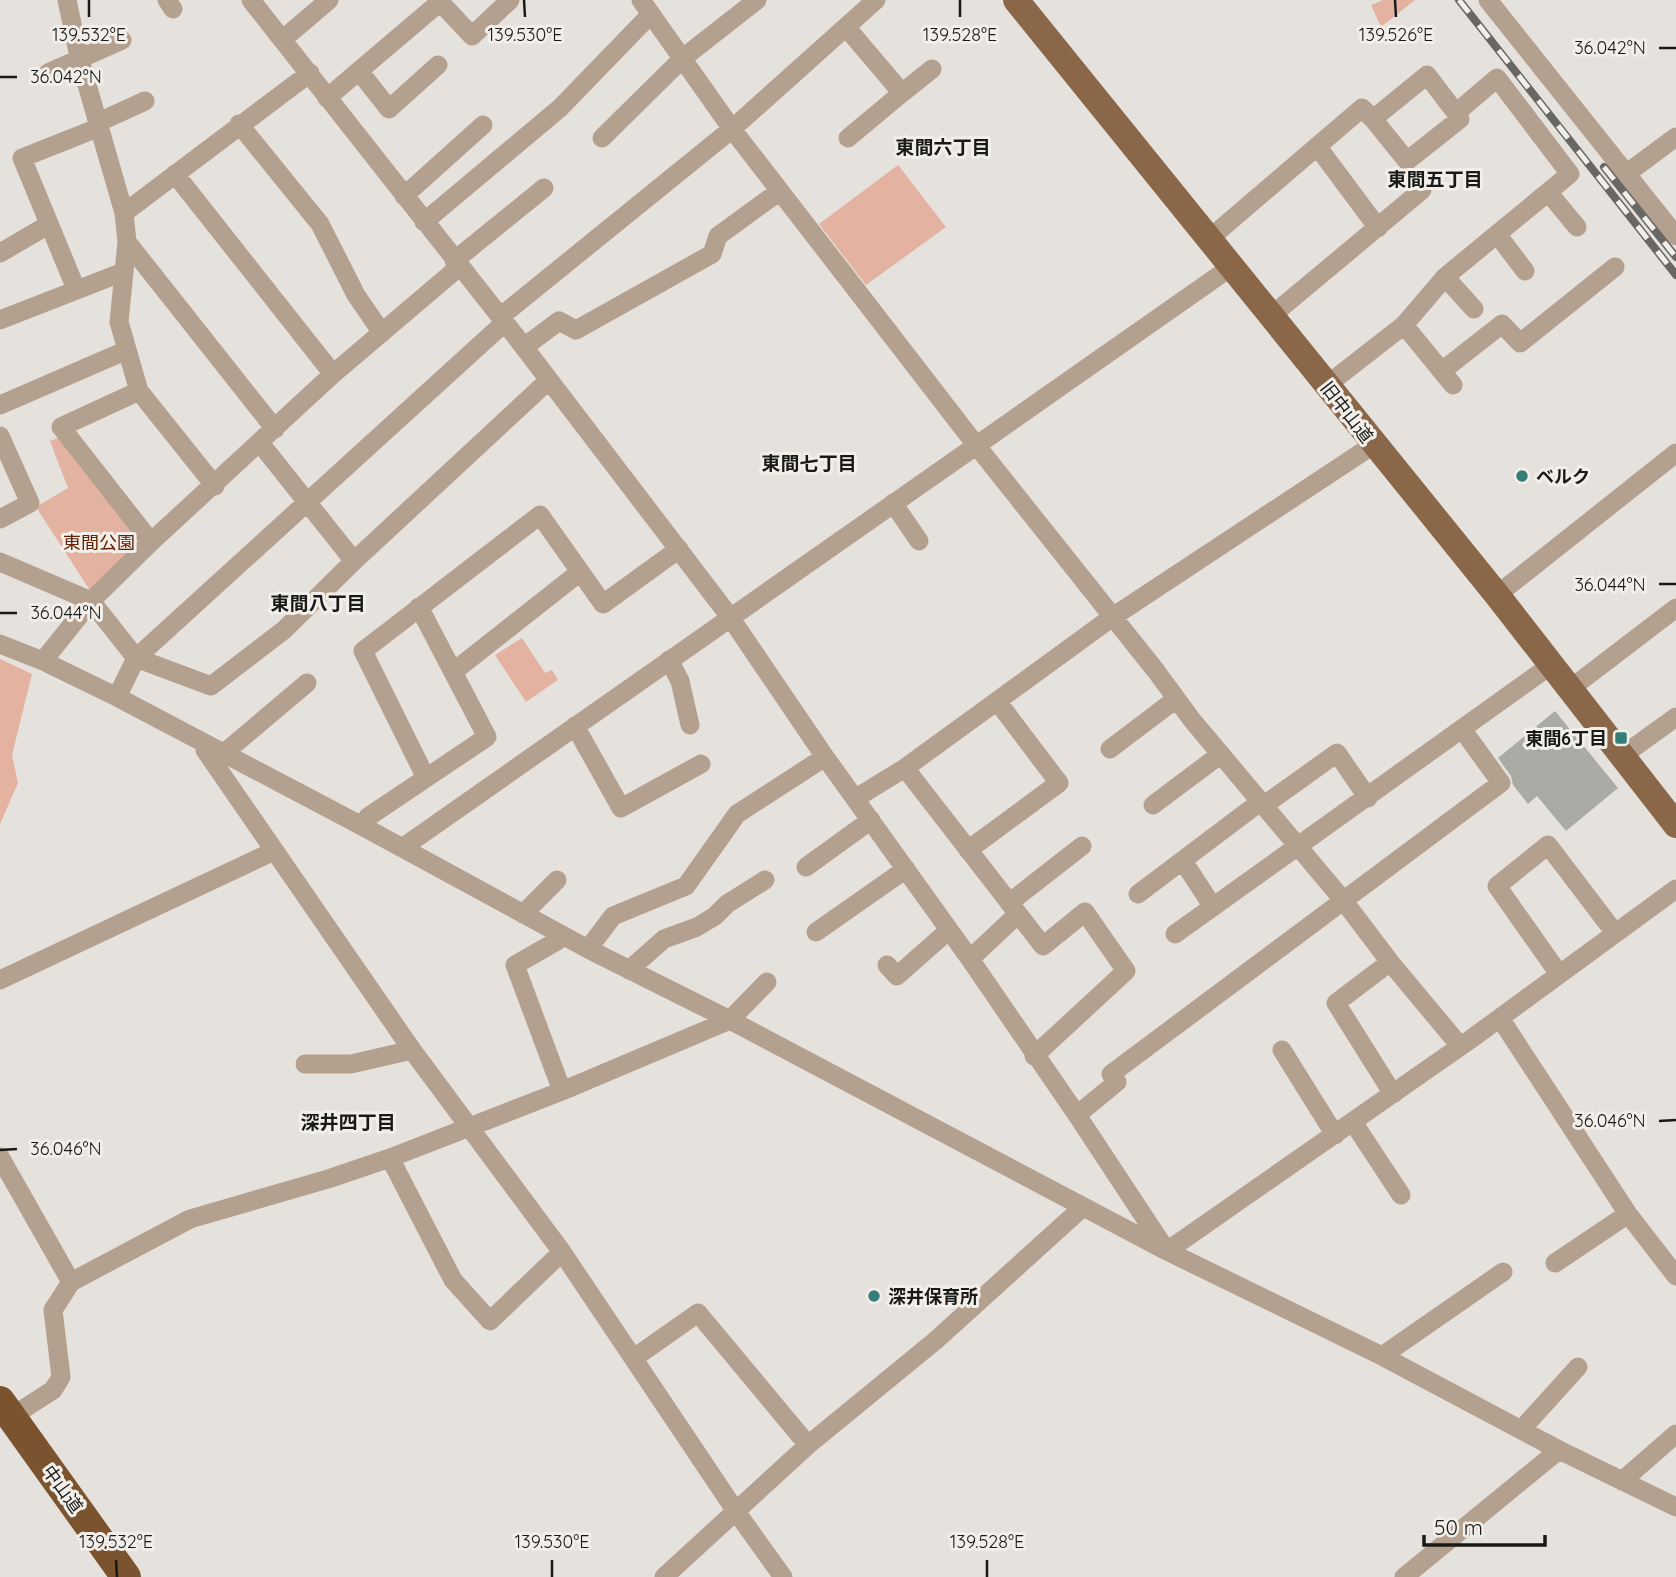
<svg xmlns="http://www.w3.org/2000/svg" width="1676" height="1577" viewBox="0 0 1676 1577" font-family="Quicksand,'Noto Sans JP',sans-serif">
	<rect width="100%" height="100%" fill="#e5e2dd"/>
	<path fill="#e4b2a0" d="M1383,0H1415L1381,27L1371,5Z
		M898,165L946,227L866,285L819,224Z
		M61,437L144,545L93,595L36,507L68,488L50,441Z
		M522,638L545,673L552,670L558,680L526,702L495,655Z
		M0,659L32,674L12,755L18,783L0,824Z"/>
	<path fill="#ababa6" d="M1555,711L1618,788L1566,831L1537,796L1528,804L1513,785L1511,776L1498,758Z"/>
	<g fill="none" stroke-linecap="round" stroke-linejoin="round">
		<path stroke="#b4a08f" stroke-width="19" d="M67,0L79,57L124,213L127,242L119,322L139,391L215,486
			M167,0L173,9
			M251,0L517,338L730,617L825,757L970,959L1077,1115L1166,1250
			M641,0L732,129L976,445L1156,671L1192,720L1343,900L1390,962L1460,1046
			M1488,0L1676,236
			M846,27L902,93L848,138
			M282,40L329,0
			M359,71L389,109L438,65
			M48,73L122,40
			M902,93L932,69
			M327,98L440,2L472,36L510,0
			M99,122L145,101
			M239,124L320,224L356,295L382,333
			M602,138L683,58L757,0
			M1317,146L1378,228
			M175,174L333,374
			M1626,174L1676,137
			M1548,192L1577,227
			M404,196L483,125
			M124,213L310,73
			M424,222L560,108L651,14
			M1497,234L1525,271
			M1209,239L1362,108L1373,119
			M127,242L275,429
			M0,253L48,225
			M454,261L544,188
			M1445,277L1474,309
			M76,289L22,158L100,127
			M500,317L732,129L876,0
			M1270,317L1422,190
			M0,320L123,272
			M1404,325L1453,385
			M524,347L559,321L576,330L712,254L718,236L780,191
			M1442,371L1502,324L1520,343L1615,267
			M1327,385L1404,325L1445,277L1570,174L1497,78L1456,113L1460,119L1407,161L1373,119L1427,75L1456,113
			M139,391L61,427L151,542
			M0,405L127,350
			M0,436L30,503L0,519
			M260,443L354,561
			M893,503L919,541
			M0,562L91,601L136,658L211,686L284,630L354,561L549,380
			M1497,595L1676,453
			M0,644L43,661L117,697L362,826L588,949L730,1020L1167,1251L1382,1356L1559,1450L1676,1507
			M669,660L680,681L690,725
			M43,661L91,601L151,542L333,374L459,267
			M453,672L580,572
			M1570,689L1676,608
			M117,697L136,658L504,323
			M575,726L621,808L701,764
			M206,745L205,750L412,1050L562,1252L735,1510L783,1577
			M1110,749L1176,699
			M223,754L307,683
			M1622,756L1676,717
			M905,768L1043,946L1085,912L1126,971L1034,1056
			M426,778L363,651L540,515L603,604L679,549
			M856,798L905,768L1111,618L1373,445
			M1153,805L1221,754
			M1263,806L1337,753L1368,798
			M362,826L368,817L487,737L419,607
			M402,848L1231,267
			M968,850L1059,783L997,701
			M1183,861L1213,907
			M806,867L871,820
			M1138,894L1260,802
			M1009,903L1082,846
			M523,914L557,880
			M816,932L906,869
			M1175,934L1551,665
			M562,935L557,941L515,965L562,1091
			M588,949L613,916L686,886L737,814L825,757
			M970,959L1018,914
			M1390,962L1336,1003L1393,1094
			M887,965L897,976L949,930
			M629,970L664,939L697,927L715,916L727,904L765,880
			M1559,974L1497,886L1548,845L1615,933
			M0,980L274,851
			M1500,1018L1628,1214L1676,1276
			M1282,1050L1335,1135
			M305,1064H351L412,1050
			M1077,1115L1117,1082L1111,1074L1501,783L1462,729
			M1353,1122L1401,1195
			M0,1157L71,1282
			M390,1158L453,1280L490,1321L562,1252
			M1167,1251L1471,1039L1676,889
			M1555,1263L1628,1214
			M1382,1356L1503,1272
			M634,1358L698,1313L808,1445
			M11,1417L53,1390L61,1377L53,1310L71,1282L190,1219L328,1179L390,1158L562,1091L730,1020L767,982
			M1521,1430L1578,1367
			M1622,1481L1676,1434
			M664,1577L808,1445L935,1341L1083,1207
			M1404,1577L1559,1450"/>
		<path stroke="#8b6749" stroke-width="26" d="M1016,0L1497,595L1676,825"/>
		<path stroke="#7b532e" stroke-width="30" d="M0,1401L126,1577"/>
		<defs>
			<path id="rail" d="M1459,0L1676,275
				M1604,167L1676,257"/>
		</defs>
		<use href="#rail" stroke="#686764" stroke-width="8"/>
		<use href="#rail" stroke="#f2efea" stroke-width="5" stroke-dasharray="16" stroke-linecap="butt"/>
	</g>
	<path fill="none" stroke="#191917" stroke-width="2.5" d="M89,0V17M524,0L525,17M960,0V17M1395,0L1396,17M1659,48H1676M0,77H17M1659,584H1676M0,613H17M1659,1121L1676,1120M0,1150L17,1149M116,1560L117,1577M552,1560V1577M987,1560V1577"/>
	<g fill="#347d78" stroke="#f2efea" stroke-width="2.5">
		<circle cx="1522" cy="476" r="7"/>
		<rect x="1614" y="731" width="14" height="14" rx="3.5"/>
		<circle cx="874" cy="1296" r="7"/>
	</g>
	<g text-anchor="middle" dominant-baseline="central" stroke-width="6" stroke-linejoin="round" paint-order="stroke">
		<g font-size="18" fill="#191917" stroke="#f2efea">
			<text transform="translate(1347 412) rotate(52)">旧中山道</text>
			<text transform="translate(63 1489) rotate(54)">中山道</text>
		</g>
		<g font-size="18" font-weight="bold" fill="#191917" stroke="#f2efea" text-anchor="start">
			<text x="1536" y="476">ベルク</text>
			<text x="1607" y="738" text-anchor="end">東間6丁目</text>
			<text x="888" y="1296">深井保育所</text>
		</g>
		<g font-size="18" fill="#632002" stroke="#f2efea">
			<text x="99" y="542">東間公園</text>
		</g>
		<g font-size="19" font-weight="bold" fill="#191917" stroke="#f2efea">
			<text x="943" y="147">東間六丁目</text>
			<text x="1435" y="179">東間五丁目</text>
			<text x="809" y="463">東間七丁目</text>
			<text x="318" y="603">東間八丁目</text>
			<text x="348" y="1122">深井四丁目</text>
		</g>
	</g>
	<g font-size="18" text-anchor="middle" fill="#191917" stroke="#f2efea" stroke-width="6" stroke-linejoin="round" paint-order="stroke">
		<text x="89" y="41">139.532°E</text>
		<text x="525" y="41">139.530°E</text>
		<text x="960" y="41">139.528°E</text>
		<text x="1396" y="41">139.526°E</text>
		<text x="1610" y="54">36.042°N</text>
		<text x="66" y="83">36.042°N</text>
		<text x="1610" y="591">36.044°N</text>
		<text x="66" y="619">36.044°N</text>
		<text x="1610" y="1127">36.046°N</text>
		<text x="66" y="1155">36.046°N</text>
		<text x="116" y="1548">139.532°E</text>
		<text x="552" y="1548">139.530°E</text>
		<text x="987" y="1548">139.528°E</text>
	</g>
	<path d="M1424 1535v10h121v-10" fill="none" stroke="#191917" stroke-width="3.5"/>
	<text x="1434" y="1535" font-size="21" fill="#191917" stroke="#f2efea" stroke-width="5" paint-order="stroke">50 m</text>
</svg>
